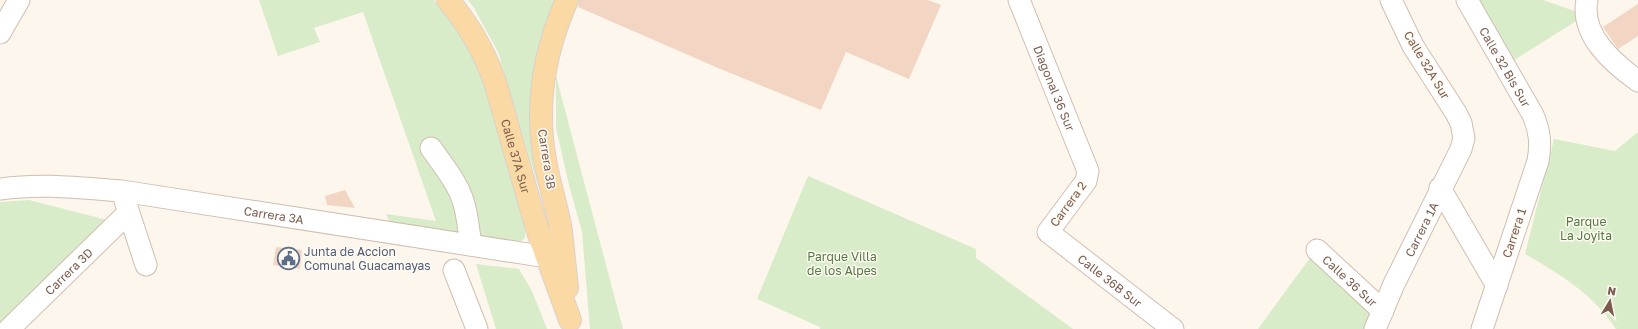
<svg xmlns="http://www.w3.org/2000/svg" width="1638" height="329" viewBox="0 0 1638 329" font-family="'Golos Text',sans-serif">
	<rect width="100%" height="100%" fill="#fdf6ec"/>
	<path fill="#d8ecc9" d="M259,0H434L447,13L465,40L486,84L499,136L525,218V238L518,243L390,223L386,214L436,221L363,12L314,28L320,42L278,56Z
		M468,0H555L533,94L538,186L498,52L474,8Z
		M1477,0H1543L1586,15L1511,62Z
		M556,76L623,329H590L582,232L569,185L556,128Z
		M1638,132V329H1616C1594,295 1560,274 1525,254L1554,139L1615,151Z
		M808,176L976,249V258L1073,329H820V327L757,299Z
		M29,200L107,220L0,323V202Z
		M1315,251L1375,311L1368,329H1258Z
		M476,264L519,269L532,291L547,329H496Z"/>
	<path fill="#f3d5c3" d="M579,0H928L941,5L909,79L846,52L821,110L718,68L578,7Z
		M1638,4V36L1618,49L1603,27Z
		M345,190L355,208L327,205L325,196Z
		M276,247L302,250L300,269L273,265Z"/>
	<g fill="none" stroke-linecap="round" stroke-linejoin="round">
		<defs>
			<g id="minor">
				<path id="s1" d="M1019,0L1088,171L1086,181L1048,232L1173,329"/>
				<path id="s2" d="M1467,0L1533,115C1540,131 1541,144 1538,161L1482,329"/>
				<path d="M1587,0C1580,35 1613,63 1638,81"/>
				<path d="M0,33L19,0"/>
				<path d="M431,148C444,167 460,185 465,208C468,220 469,233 471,245"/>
				<path d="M1440,188L1497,286"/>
				<path id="s3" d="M0,189C41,183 81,188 122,191L547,257"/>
				<path d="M125,201L146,265"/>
				<path id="s4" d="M1317,250L1383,311"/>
				<path d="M454,270L477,329"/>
				<path id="s5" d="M9,329L128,213"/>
				<path id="s6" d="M1375,329L1394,284L1461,149L1464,138L1461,123L1456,113L1413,46L1391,0"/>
			</g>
			<g id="major">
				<path id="s7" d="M448,0C470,27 483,49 495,82L538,232L570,320"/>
				<path d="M567,288C565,269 563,250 561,231C557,207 549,183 545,160C535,105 545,50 567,0"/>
			</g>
		</defs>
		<use href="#minor" stroke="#d1beb0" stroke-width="23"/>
		<use href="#major" stroke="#dad1cd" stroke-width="24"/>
		<use href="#minor" stroke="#fff" stroke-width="21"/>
		<use href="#major" stroke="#fbd9a5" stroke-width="22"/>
	</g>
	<defs>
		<symbol id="civic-ring" viewBox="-11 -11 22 22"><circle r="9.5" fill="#fffaf3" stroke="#5c6f8a" stroke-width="1.5"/><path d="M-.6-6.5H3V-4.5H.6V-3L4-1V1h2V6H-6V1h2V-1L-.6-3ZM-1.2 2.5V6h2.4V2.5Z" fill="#5c6f8a"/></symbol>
	</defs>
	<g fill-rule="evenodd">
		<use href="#civic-ring" x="276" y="246" width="25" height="25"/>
	</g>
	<g text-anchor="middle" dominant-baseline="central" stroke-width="3" stroke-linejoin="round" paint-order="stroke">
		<g font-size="12" fill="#7a5c4d" stroke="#fffaf3">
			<text transform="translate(1427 65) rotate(59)">Calle 32A Sur</text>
			<text stroke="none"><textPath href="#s2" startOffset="77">Calle 32 Bis Sur</textPath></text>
			<text stroke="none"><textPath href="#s1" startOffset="95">Diagonal 36 Sur</textPath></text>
			<text stroke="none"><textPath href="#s7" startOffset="172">Calle 37A Sur</textPath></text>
			<text transform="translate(547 159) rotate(81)">Carrera 3B</text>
			<text transform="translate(1068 204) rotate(-54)">Carrera 2</text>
			<text stroke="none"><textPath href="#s3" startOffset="276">Carrera 3A</textPath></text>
			<text stroke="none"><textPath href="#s6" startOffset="110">Carrera 1A</textPath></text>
			<text transform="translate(1514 233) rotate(-72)">Carrera 1</text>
			<text stroke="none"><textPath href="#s5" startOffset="83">Carrera 3D</textPath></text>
			<text stroke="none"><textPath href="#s4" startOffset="45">Calle 36 Sur</textPath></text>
			<text stroke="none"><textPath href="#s1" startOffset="337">Calle 36B Sur</textPath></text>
		</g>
		<g font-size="12" fill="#537a41" stroke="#fffaf3">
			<text x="1586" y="221">Parque<tspan x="1586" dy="14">La Joyita</tspan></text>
			<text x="842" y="256">Parque Villa<tspan x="842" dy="14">de los Alpes</tspan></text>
		</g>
		<g font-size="12" fill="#4e5e75" stroke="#fffaf3" text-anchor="start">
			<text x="304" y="251">Junta de Accion<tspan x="304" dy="14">Comunal Guacamayas</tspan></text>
		</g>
	</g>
	<g transform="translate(1610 301) rotate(10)" stroke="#fffaf3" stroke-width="3" paint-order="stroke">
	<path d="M0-3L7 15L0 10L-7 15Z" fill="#7a5c4d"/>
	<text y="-6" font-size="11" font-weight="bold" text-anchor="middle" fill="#7a5c4d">N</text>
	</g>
</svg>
